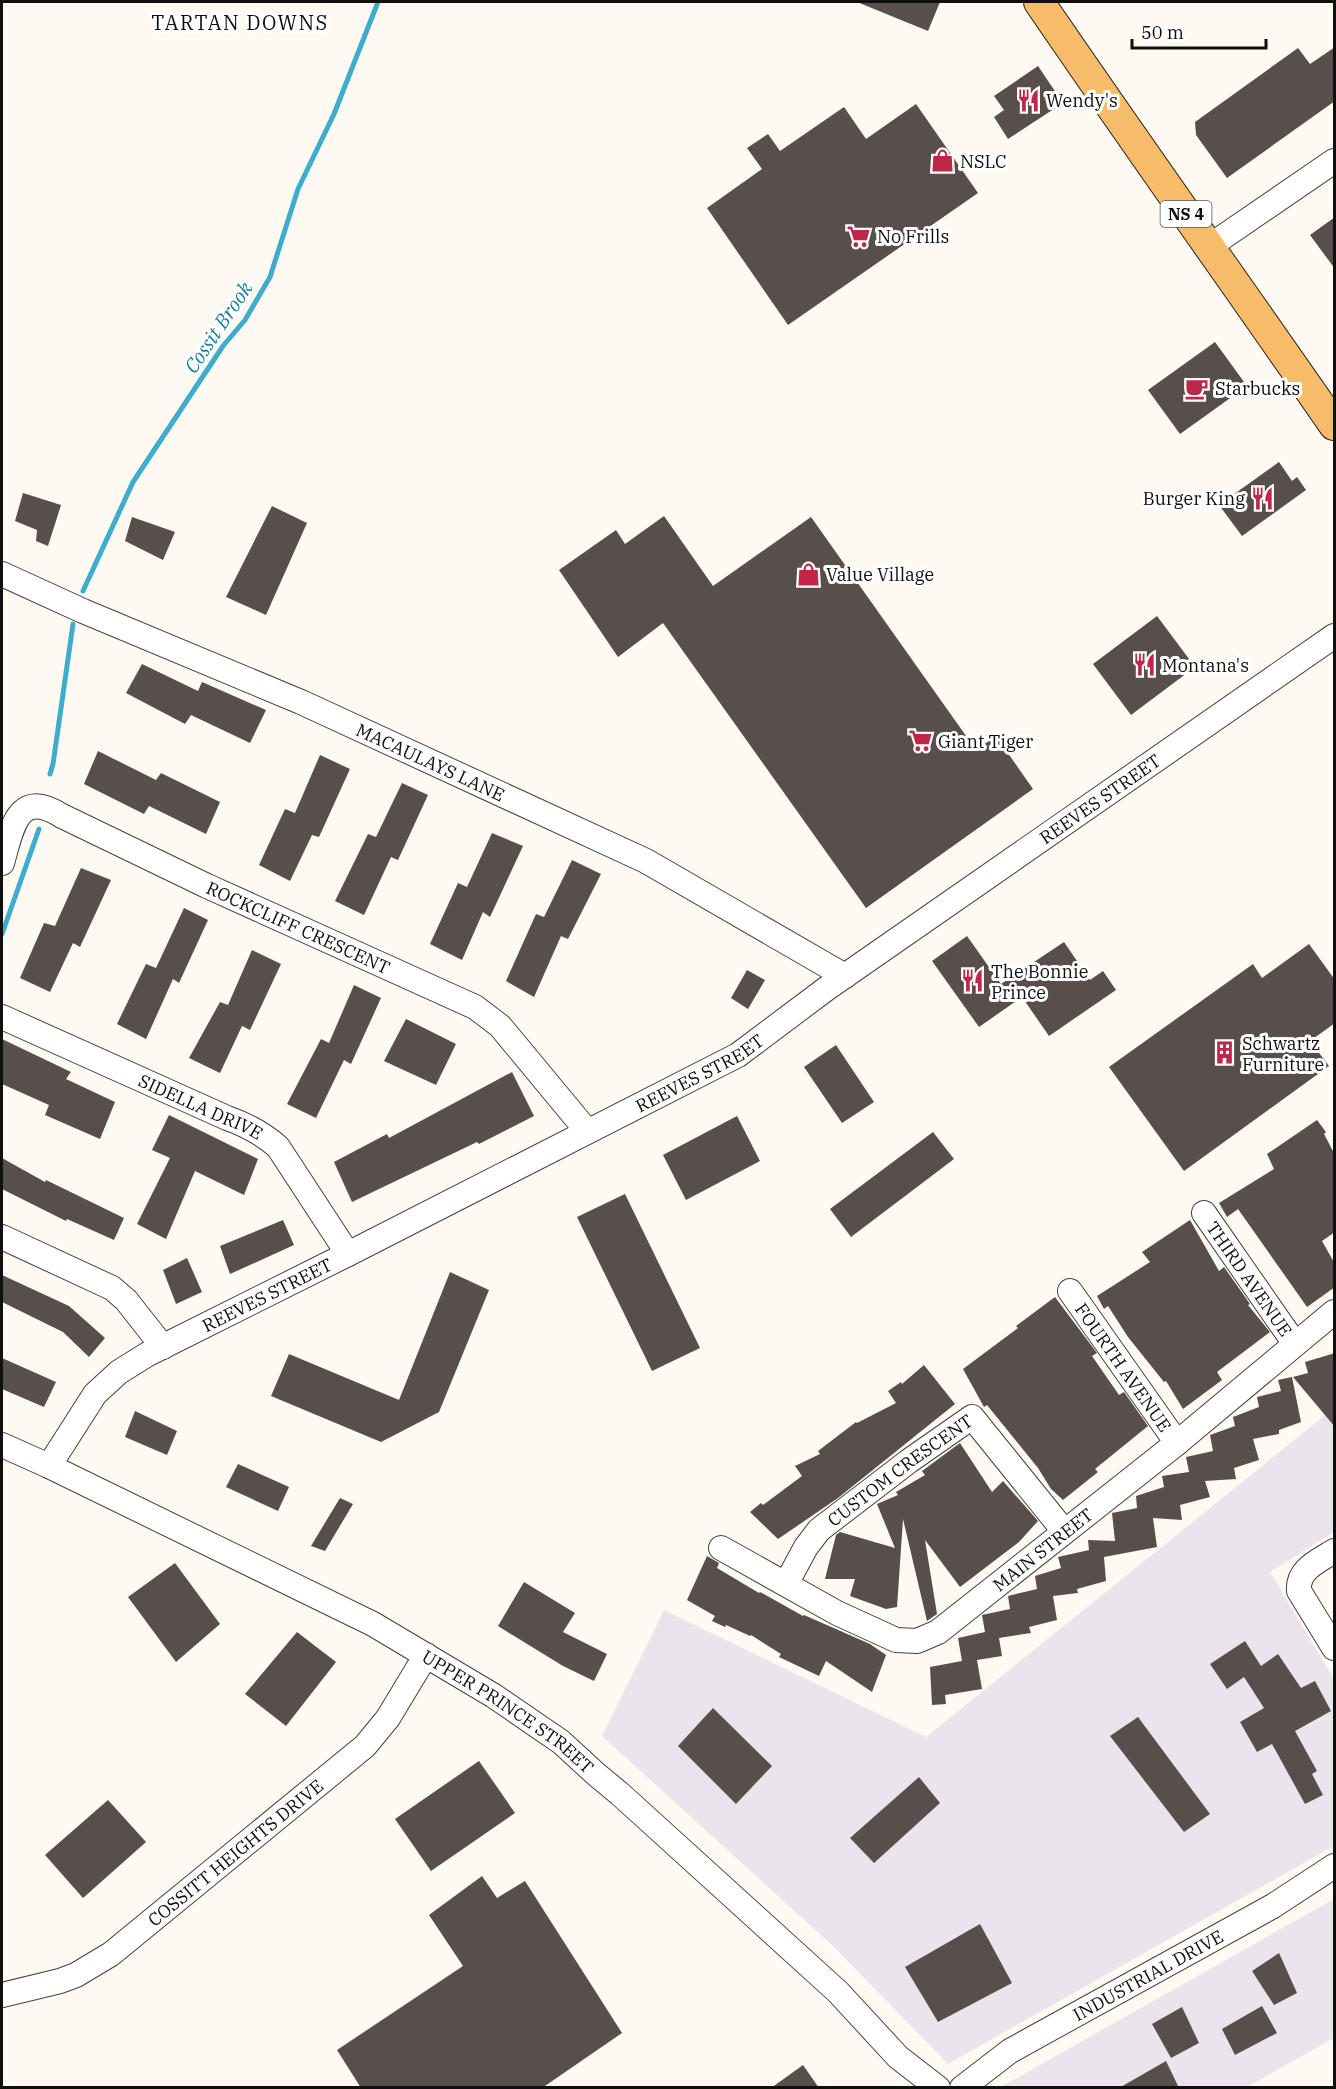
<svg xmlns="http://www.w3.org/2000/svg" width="1336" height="2089" viewBox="0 0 1336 2089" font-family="'IBM Plex Serif',serif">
	<rect width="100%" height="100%" fill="#fffaf1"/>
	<path fill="#ebe4ed" d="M1334,1408V1532L1270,1572L1334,1679V1846L948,2064L834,1947L602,1736L664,1610L926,1737Z
		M1334,1899V2038L1247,2087L999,2088Z"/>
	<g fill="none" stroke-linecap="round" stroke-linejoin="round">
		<path stroke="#3eaccc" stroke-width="5" d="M83,591L133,482L223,346L245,320L270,277L298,189L334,114L378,2
			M50,774L53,764L73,624
			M2,934L39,829"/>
	</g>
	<path fill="#584e4b" d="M857,2H940L928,31Z
		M1335,47V101L1227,178L1196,135L1195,122L1298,48L1310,64Z
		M1038,66L1063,103L1008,139L994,117L1004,110L994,96Z
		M916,104L978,193L788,325L707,208L762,169L747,148L768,134L780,151L844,107L866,139Z
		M1335,217V269L1310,235Z
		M1215,342L1247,386L1180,434L1148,390Z
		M1279,462L1292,481L1297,477L1306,490L1242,536L1219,505Z
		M23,493L61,505L48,546L36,541L37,530L15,521Z
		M272,506L307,523L266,615L226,597Z
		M664,516L713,586L811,517L976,750L996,736L1033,789L866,908L663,623L618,657L559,570L616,530L625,544Z
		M132,517L175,532L163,560L125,541Z
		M1157,616L1195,667L1131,715L1093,664Z
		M142,664L198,691L202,682L266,710L250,743L191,715L185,724L126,693Z
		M98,751L156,780L161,773L220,802L206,834L149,806L144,814L84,784Z
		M320,755L350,769L319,837L312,835L290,881L259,865L285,809L295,813Z
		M402,783L428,795L398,860L391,857L364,915L335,901L368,834L376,837Z
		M492,833L523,846L490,917L483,912L462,960L430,944L458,883L467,887Z
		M572,860L601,874L568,939L561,936L534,997L506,981L536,914L544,917Z
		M81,868L111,880L80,947L73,943L50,992L20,978L44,923L55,926Z
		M184,908L208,920L179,983L173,979L146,1039L117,1024L146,964L156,968Z
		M967,936L1001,984L1064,942L1090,980L1103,971L1116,990L1049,1036L1022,997L979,1027L932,961Z
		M1309,944L1335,980V1023L1310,1041L1329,1066L1184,1171L1109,1067L1253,964L1262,978Z
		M252,950L281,964L250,1030L242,1026L220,1073L189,1058L220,1002L228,1005Z
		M747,970L765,980L748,1009L731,998Z
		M354,985L381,998L351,1064L344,1060L316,1118L287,1104L321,1039L329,1043Z
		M406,1019L456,1044L436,1085L384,1061Z
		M2,1039L71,1072L66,1079L115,1102L100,1139L45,1115L49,1105L2,1084Z
		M836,1045L874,1102L842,1123L804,1067Z
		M512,1072L534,1116L479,1144L477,1142L352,1202L334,1162L387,1134L389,1138Z
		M169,1115L258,1159L244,1195L195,1171L166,1239L137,1224L170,1158L152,1150Z
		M737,1116L760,1161L686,1200L663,1155Z
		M1317,1120L1326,1132L1324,1134L1335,1155V1232L1322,1241L1335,1264V1287L1307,1307L1238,1209L1227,1217L1219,1203L1274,1169L1267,1154Z
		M933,1132L954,1159L851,1237L830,1209Z
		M2,1158L45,1182L46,1180L124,1218L114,1240L67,1219L66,1221L2,1189Z
		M625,1194L700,1348L652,1371L577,1217Z
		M283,1220L294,1245L230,1274L220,1246Z
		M1190,1220L1219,1271L1224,1267L1250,1304L1248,1305L1270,1332L1217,1372L1222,1380L1183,1409L1166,1381L1164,1382L1128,1337L1108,1306L1104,1309L1097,1296L1150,1262L1142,1252Z
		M187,1258L202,1292L176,1304L163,1270Z
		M450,1272L489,1290L439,1412L381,1442L271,1396L289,1354L399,1400Z
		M2,1275L69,1306L105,1338L89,1357L63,1332L2,1302Z
		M1055,1297L1097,1353L1092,1356L1119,1395L1124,1392L1148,1426L1095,1469L1098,1472L1063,1500L1051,1489L1038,1468L987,1405L984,1407L963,1369L1018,1328L1016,1326Z
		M1335,1353V1427L1293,1377L1308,1373L1305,1362Z
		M2,1358L56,1382L44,1407L2,1389Z
		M924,1365L955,1404L838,1498L778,1539L750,1512L761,1503L763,1505L802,1476L795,1466L820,1454L818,1451L856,1422L857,1423L896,1403L888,1391L901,1382L902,1384Z
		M1292,1377L1301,1422L1279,1430V1434L1253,1439L1259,1460L1234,1468L1236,1479L1205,1481L1210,1497L1180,1505L1182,1520L1153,1518L1157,1547L1104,1557L1106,1581L1077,1589L1078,1593L1053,1596L1057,1620L1029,1627L1031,1633L999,1638L1002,1656L977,1660L982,1689L945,1695L946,1704L932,1705L930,1667L962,1661L958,1638L985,1632L982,1615L1010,1609L1008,1596L1037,1589L1035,1576L1061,1568L1058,1557L1089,1550L1088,1540L1115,1541L1112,1513L1137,1508L1136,1496L1164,1487L1162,1476L1189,1472L1186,1457L1213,1451L1210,1435L1235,1426L1233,1417L1259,1407L1257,1397L1281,1391L1278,1380Z
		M135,1411L177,1431L167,1455L125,1437Z
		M960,1443L992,1492L1003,1481L1038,1521L1019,1542L960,1587L925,1540L937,1614L927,1621L903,1519L897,1607L886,1609L850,1596L855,1579H825L836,1535L840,1532L895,1548L877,1504L898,1495L896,1492L925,1475L922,1471Z
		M238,1464L289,1487L278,1511L226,1487Z
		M340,1498L353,1504L325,1551L311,1546Z
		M707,1556L719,1563L717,1568L759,1593L760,1592L803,1616L804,1615L870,1644L886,1655L872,1692L826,1661L819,1676L779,1657L781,1654L751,1635L750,1636L726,1625L725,1627L712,1621L715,1616L687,1600Z
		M175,1563L220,1624L176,1662L128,1597Z
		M524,1582L575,1613L563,1632L607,1654L594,1681L563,1666L498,1626Z
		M297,1632L336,1662L286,1726L245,1694Z
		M1245,1641L1261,1666L1278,1654L1301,1688L1315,1681L1331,1711L1295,1731L1317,1771L1312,1774L1323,1795L1305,1804L1272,1744L1257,1752L1240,1722L1264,1708L1244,1677L1227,1689L1210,1664Z
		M713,1708L772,1766L736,1804L678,1746Z
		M1138,1717L1210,1814L1184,1832L1110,1736Z
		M479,1761L515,1813L431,1871L395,1819Z
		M919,1777L940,1803L874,1863L850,1838Z
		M108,1800L146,1842L83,1898L45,1855Z
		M482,1876L497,1898L525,1881L622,2033L542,2088H361L337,2050L463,1966L429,1915Z
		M980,1924L1012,1983L938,2022L905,1967Z
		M1279,1953L1297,1993L1274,2005L1252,1971Z
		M1262,2006L1277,2033L1235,2055L1222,2029Z
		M1182,2007L1199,2043L1171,2058L1152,2024Z
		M1166,2061L1179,2088H1119Z
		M803,2065L819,2088H771Z"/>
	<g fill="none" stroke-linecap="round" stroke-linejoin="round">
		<defs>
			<g id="minor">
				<path d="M1210,246L1334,161"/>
				<path id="s1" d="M2,574L83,611L301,702L646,861L845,976"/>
				<path id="s2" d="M2,863C12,829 17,787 62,816L207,886L475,1007L500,1026L587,1131"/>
				<path id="s3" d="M2,1017L227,1118C247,1125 262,1133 278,1147L348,1254"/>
				<path id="s4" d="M1204,1213L1295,1344"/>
				<path d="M2,1237L112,1288L126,1300L163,1347"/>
				<path id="s5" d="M1070,1291L1177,1443"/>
				<path id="s6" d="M2,1445L49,1466L373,1624L494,1696L561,1742L597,1775L620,1794L838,1992L898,2057L938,2088"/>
				<path id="s7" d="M49,1466L95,1394L119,1372L148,1354L348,1254L738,1055L826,989L1334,636"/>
				<path id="s8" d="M721,1548L837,1613L896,1640L917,1641L938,1632L1177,1443L1334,1312"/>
				<path d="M1334,1551C1319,1561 1297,1569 1299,1591L1334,1648"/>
				<path id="s9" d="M786,1584L806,1547L819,1530L909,1461L972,1417L1064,1531"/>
				<path id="s10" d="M2,1995L60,1981L76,1975L111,1954L365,1746L388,1718L426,1655"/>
				<path id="s11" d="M962,2088L1010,2051L1273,1906L1334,1866"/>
			</g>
			<path id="major" d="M1039,2C1136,144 1236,284 1334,425"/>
		</defs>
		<use href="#minor" stroke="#424242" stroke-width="26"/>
		<use href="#major" stroke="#202020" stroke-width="32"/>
		<use href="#minor" stroke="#fff" stroke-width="24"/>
		<use href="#major" stroke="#f7bc69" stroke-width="30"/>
	</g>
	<defs>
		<symbol id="restaurant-bare" viewBox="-9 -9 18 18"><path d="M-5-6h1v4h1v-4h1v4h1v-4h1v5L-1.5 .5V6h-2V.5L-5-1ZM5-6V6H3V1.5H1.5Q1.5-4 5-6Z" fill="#bf2749" stroke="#fff" stroke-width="2.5" paint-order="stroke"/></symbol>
		<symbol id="shop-bare" viewBox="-9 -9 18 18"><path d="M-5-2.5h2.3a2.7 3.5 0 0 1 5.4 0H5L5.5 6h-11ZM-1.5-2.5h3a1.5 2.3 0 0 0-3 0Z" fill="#bf2749" stroke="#fff" stroke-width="2.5" paint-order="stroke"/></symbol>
		<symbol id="supermarket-bare" viewBox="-9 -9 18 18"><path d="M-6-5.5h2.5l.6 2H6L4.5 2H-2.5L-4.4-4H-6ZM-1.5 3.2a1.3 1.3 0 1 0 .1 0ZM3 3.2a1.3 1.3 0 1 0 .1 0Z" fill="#bf2749" stroke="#fff" stroke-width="2.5" paint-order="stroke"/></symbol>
		<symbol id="cafe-bare" viewBox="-9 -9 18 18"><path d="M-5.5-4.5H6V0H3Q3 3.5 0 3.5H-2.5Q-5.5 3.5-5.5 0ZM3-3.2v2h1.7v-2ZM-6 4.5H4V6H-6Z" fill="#bf2749" stroke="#fff" stroke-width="2.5" paint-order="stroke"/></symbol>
		<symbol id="building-bare" viewBox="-9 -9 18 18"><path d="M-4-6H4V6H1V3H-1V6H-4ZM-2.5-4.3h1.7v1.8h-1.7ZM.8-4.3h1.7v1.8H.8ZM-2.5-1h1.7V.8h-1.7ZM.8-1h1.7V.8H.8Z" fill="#bf2749" stroke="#fff" stroke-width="2.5" paint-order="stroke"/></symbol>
	</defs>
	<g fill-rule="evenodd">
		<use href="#restaurant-bare" x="1012" y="84" width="33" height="33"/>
		<use href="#shop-bare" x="926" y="144" width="33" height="33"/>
		<use href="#supermarket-bare" x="842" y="220" width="33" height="33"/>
		<use href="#cafe-bare" x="1180" y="372" width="33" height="33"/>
		<use href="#restaurant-bare" x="1246" y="482" width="33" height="33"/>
		<use href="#shop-bare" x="792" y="558" width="33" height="33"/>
		<use href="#restaurant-bare" x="1128" y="648" width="33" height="33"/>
		<use href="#supermarket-bare" x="904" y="724" width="33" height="33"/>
		<use href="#restaurant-bare" x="956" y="964" width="33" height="33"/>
		<use href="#building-bare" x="1208" y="1036" width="33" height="33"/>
	</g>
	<g text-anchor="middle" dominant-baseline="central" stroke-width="6" stroke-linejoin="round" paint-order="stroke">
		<rect fill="#fff" stroke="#575757" stroke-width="1.5" x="1160.5" y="201" width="51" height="26" rx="4.5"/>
		<g font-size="16" font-weight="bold" fill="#0f0f0f">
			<text x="1186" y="214">NS 4</text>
		</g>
		<g font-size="18" fill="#0f0f0f" stroke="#fff" text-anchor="start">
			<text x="1046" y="100">Wendy's</text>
			<text x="960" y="161">NSLC</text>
			<text x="877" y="236">No Frills</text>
			<text x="1215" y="388">Starbucks</text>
			<text x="1245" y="498" text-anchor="end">Burger King</text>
			<text x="826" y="574">Value Village</text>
			<text x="1162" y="665">Montana's</text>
			<text x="938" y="741">Giant Tiger</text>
			<text x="991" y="971">The Bonnie<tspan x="991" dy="21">Prince</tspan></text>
			<text x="1242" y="1043">Schwartz<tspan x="1242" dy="21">Furniture</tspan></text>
		</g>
		<g font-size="18" fill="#0f0f0f" stroke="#fff">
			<text stroke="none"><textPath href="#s1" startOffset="468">MACAULAYS LANE</textPath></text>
			<text stroke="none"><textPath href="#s7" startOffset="1257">REEVES STREET</textPath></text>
			<text stroke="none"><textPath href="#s2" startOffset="360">ROCKCLIFF CRESCENT</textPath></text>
			<text stroke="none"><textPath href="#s7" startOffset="771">REEVES STREET</textPath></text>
			<text stroke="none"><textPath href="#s3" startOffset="218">SIDELLA DRIVE</textPath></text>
			<text stroke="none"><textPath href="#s4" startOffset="80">THIRD AVENUE</textPath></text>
			<text stroke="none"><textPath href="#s7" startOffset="285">REEVES STREET</textPath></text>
			<text stroke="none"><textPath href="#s5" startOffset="93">FOURTH AVENUE</textPath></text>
			<text stroke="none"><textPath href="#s9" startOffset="164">CUSTOM CRESCENT</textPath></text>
			<text stroke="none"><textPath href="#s8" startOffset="375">MAIN STREET</textPath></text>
			<text stroke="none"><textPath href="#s6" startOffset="573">UPPER PRINCE STREET</textPath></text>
			<text stroke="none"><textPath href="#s10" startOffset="278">COSSITT HEIGHTS DRIVE</textPath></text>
			<text stroke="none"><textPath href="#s11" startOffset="218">INDUSTRIAL DRIVE</textPath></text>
		</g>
		<g font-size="20" letter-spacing="1.5" fill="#0f0f0f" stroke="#fff">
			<text x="240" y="22">TARTAN DOWNS</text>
		</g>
		<g font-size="20" font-style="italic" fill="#187da1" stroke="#fff">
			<text transform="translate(218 327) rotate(-56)">Cossit Brook</text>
		</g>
	</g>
	<rect width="1336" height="2089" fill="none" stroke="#0f0f0f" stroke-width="6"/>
	<path d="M1132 39v9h134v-9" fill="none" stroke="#0f0f0f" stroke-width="3"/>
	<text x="1141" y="39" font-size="18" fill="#0f0f0f" stroke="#ffffff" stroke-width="4.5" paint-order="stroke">50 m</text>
</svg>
